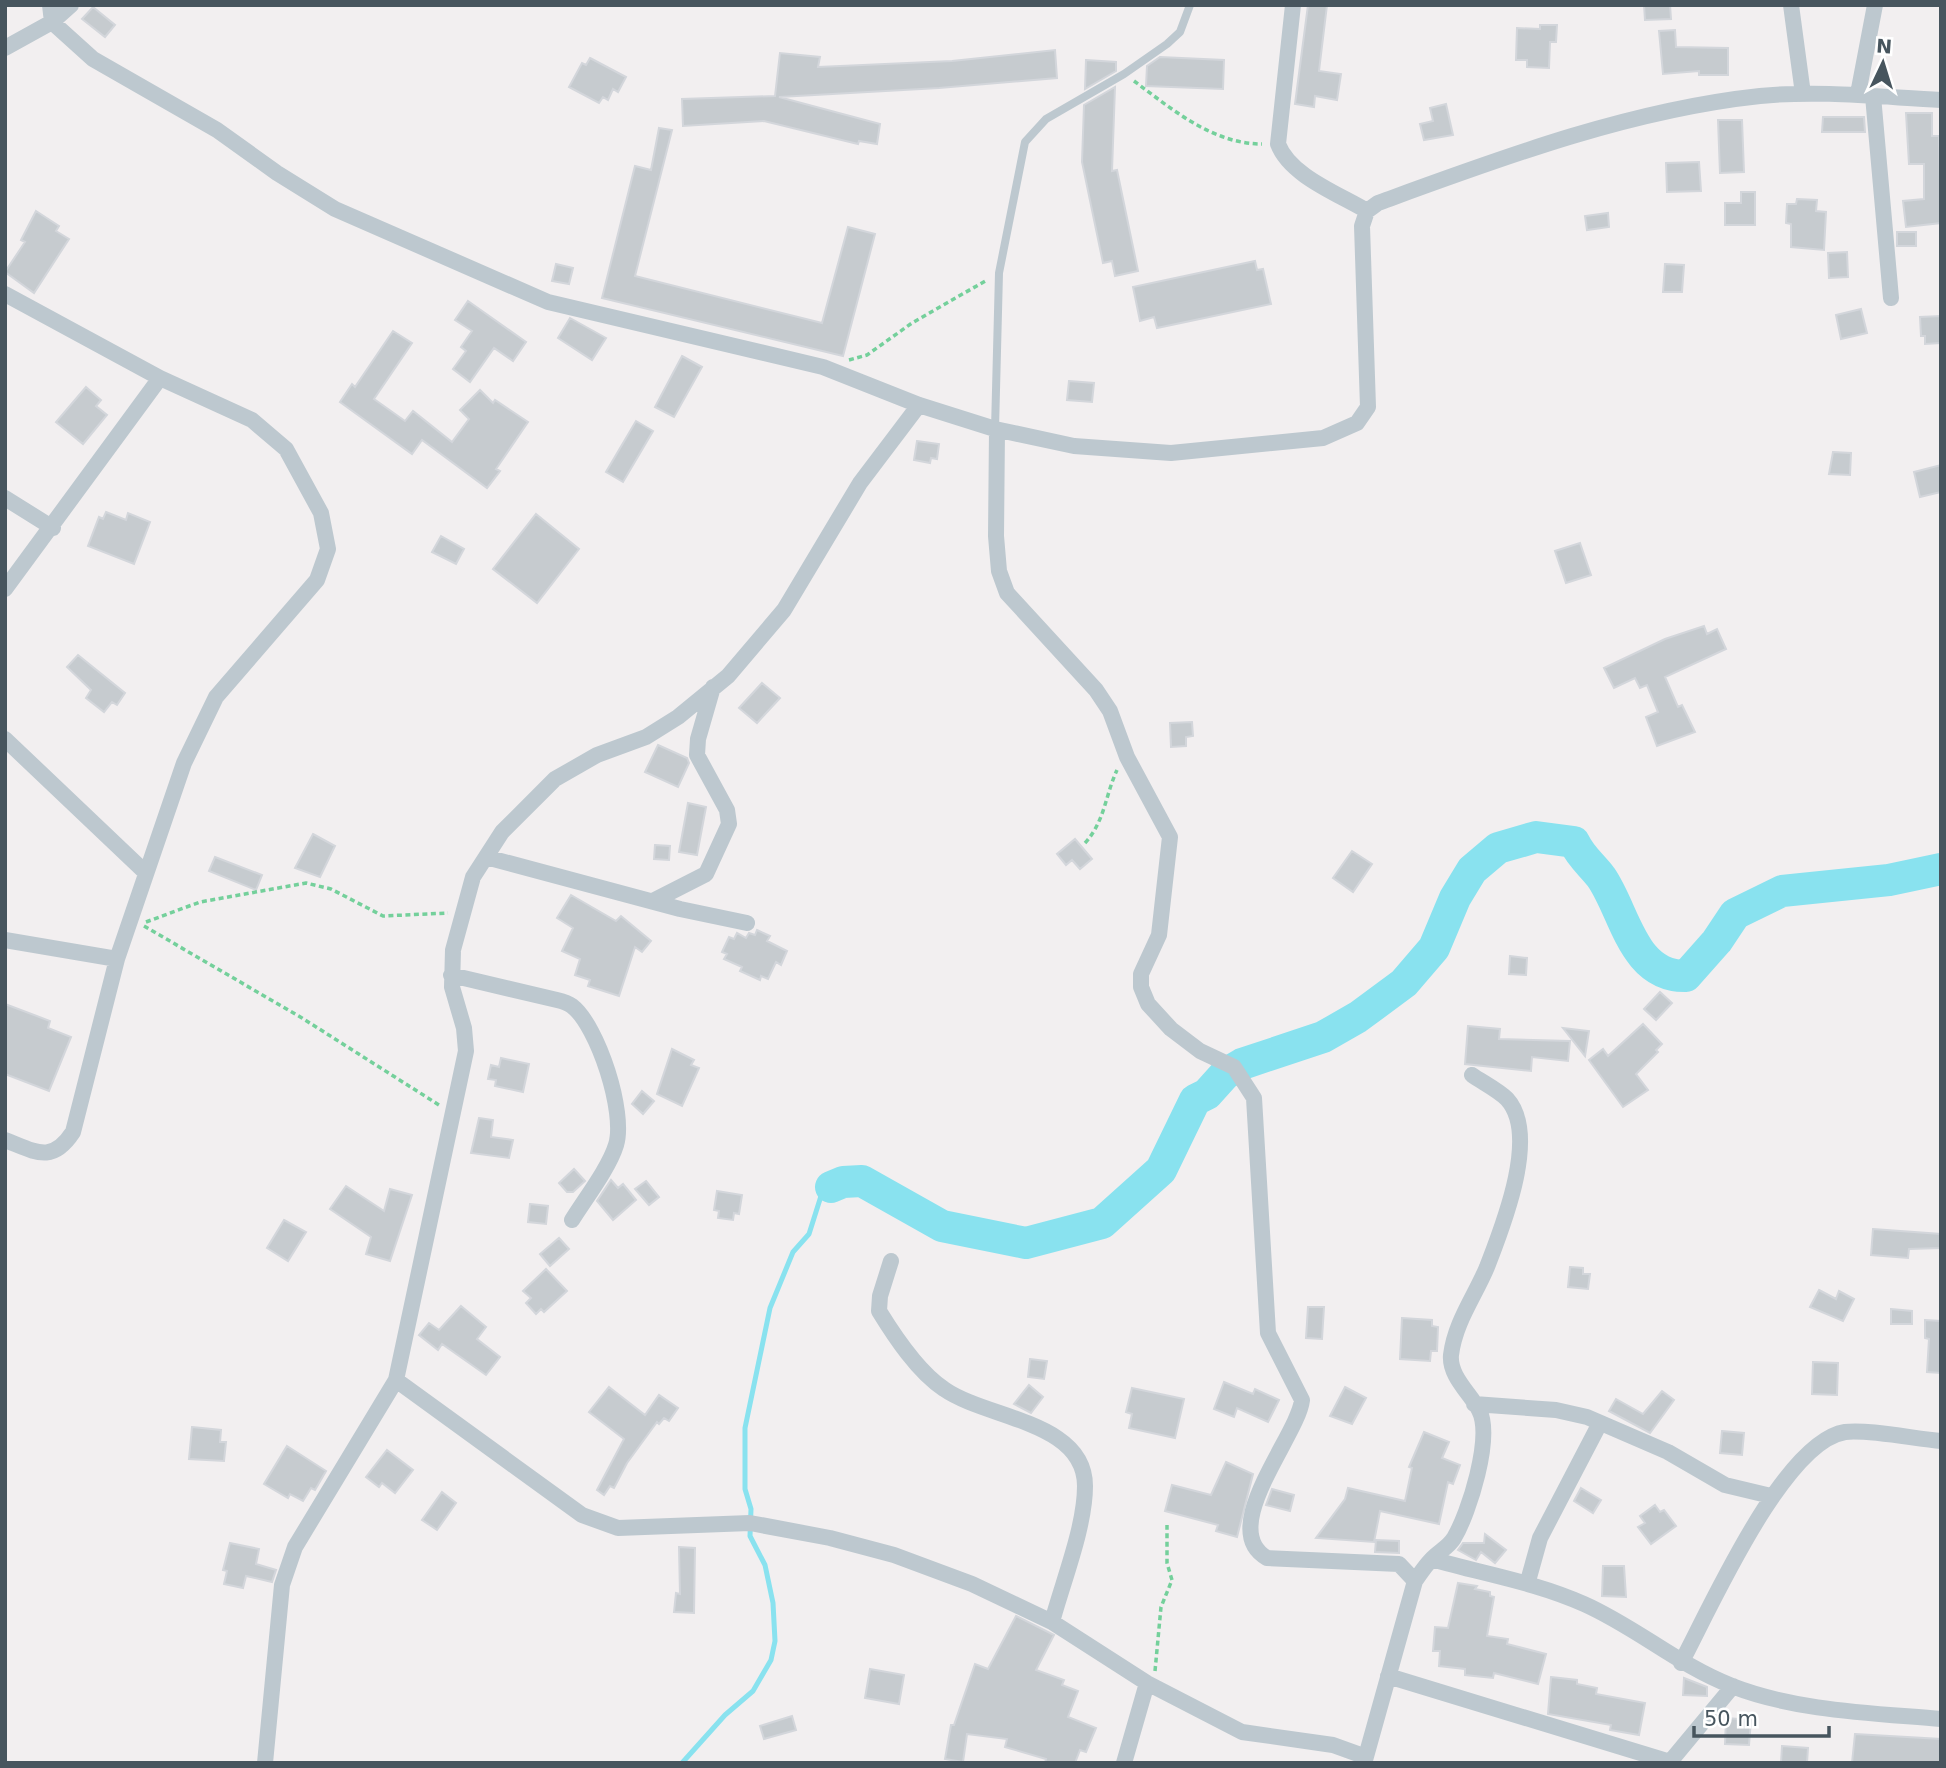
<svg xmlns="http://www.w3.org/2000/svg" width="1946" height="1768" viewBox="0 0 1946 1768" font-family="'DejaVu Sans',sans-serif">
	<rect width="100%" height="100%" fill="#f2eff0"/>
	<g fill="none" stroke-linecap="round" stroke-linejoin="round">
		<path stroke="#89e2ef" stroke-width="5" d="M682,1763L725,1715L753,1691L771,1660L775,1641L773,1603L765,1565L750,1536L751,1509L745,1489V1428L770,1308L793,1252L809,1234L821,1196L831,1187"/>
		<path stroke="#89e2ef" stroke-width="32" d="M831,1187L843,1182L862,1181L942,1226L1026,1243L1102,1223L1161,1170L1195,1100L1207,1094L1225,1074L1242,1064L1323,1037L1358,1017L1404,983L1434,948L1455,898L1472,870L1498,848L1536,837L1574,842C1581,857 1592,865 1601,877C1625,911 1632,977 1686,976L1717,941L1735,914L1782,891L1889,880L1941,869"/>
	</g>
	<path fill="#c6cbcf" stroke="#d3d6db" stroke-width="2" d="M1308,5H1327L1319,71L1341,74L1337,100L1315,96L1314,107L1295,104Z
		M1644,5H1670L1671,19L1645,20Z
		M93,7L115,25L105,37L82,19Z
		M1540,25H1557L1556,42H1550L1549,68L1527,67V60H1516L1517,28L1540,29Z
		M1675,30L1676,47L1728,48V75H1699V71L1663,74L1659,31Z
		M1055,50L1057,78L939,88L779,97L880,124L877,144L859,141L858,144L764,121L683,126L682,99L775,96L780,53L820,57L818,67L952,61Z
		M1160,57L1224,60L1223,89L1146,86L1147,66Z
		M590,58L626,77L618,92L613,89L608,100L603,97L599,103L569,87L582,63L586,65Z
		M1086,60L1116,62V71L1085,89Z
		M1115,87L1112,171L1117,170L1138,271L1115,276L1112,261L1103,263L1082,162L1084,105Z
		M1446,104L1453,135L1424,140L1420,124L1433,121L1430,108Z
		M1906,113H1932V136H1939L1941,223L1906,227L1903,201L1924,199V164H1909Z
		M1823,117H1864L1865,132H1822Z
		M1718,120H1742L1744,172L1720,173Z
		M659,128L672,130L635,276L822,323L848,227L875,234L843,356L602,298L635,166L651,170Z
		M1699,162L1701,191L1667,192L1666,163Z
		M1741,192H1755V225H1725V203H1741Z
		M1797,199L1817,200L1816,211L1826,212L1824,250L1791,247V224L1786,223L1787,204H1796Z
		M36,211L59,226L56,231L69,239L34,293L5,272L25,242L21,240Z
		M1608,213L1609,227L1587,230L1585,216Z
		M1897,232H1916V246H1897Z
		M1847,252L1848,277L1829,278L1828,253Z
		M1255,261L1257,270L1263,269L1271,304L1157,328L1154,317L1140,321L1133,287Z
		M556,264L573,268L569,284L552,281Z
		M1665,264L1684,265L1682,292H1663Z
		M468,301L526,342L513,361L494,348L470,382L453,369L466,351L461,347L472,331L455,320Z
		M1861,309L1867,333L1841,339L1836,315Z
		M1941,316V343L1925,344V336H1921L1920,317Z
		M570,318L606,338L592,360L558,338Z
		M393,331L412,343L374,399L405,421L413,411L452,442L469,419L460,410L480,390L493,403L495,400L528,422L496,469L500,471L487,488L422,440L412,454L340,402L352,384L355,387Z
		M682,356L702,367L674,417L655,407Z
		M1069,381L1094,383L1092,402L1067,400Z
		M86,387L101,400L96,406L107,415L83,444L56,422Z
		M636,421L653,431L623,482L606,472Z
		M917,441L939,444L937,459L931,458L930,463L914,460Z
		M1833,452L1851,453L1850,475L1829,474Z
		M1941,465V492L1920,497L1914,472Z
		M106,512L126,520L128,513L150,522L134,564L88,546L99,517L103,519Z
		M536,514L579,549L537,603L493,569Z
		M441,536L464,549L456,564L432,552Z
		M1580,543L1591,575L1566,583L1555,551Z
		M1704,626L1707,634L1717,629L1726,649L1665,677L1678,707L1682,705L1695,732L1657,746L1646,717L1658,712L1647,685L1640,688L1635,678L1614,688L1604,668L1665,639Z
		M78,655L125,693L117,705L112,702L104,712L86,698L91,690L67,667Z
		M762,683L780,698L757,723L739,708Z
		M1192,722L1193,736L1186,737V746L1171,747L1170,723Z
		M658,745L687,758L689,763L678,787L645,772Z
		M688,803L706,807L697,855L679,852Z
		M313,834L335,846L320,877L295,868Z
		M1075,839L1092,859L1080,869L1072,860L1066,865L1057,854Z
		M655,845L670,846L669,860L654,859Z
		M1352,851L1372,864L1353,892L1333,878Z
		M215,857L262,875L256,890L209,871Z
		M571,895L616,921L621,916L651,941L642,952L635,947L619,996L588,986L590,980L575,975L580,959L562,951L573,928L557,918Z
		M757,930L770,936L767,941L787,951L781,965L776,962L768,979L761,976L760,980L740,971L742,967L724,959L727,954L722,952L729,937L734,939L737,933L746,938L749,933L755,935Z
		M1510,956L1527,958L1526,975L1509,974Z
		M1660,992L1672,1003L1656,1020L1644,1009Z
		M5,1004L50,1021L48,1028L71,1037L49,1091L5,1074Z
		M1643,1024L1662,1044L1656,1050L1658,1052L1636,1074L1648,1090L1623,1107L1589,1060L1603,1049L1608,1056Z
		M1468,1026L1500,1029L1499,1039L1570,1041L1568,1061L1532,1057L1531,1071L1465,1064Z
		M1563,1028L1589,1031L1585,1056Z
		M672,1049L694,1060L691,1065L699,1068L682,1106L657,1094Z
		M501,1058L529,1064L523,1092L495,1086L496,1080L488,1079L491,1065L499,1067Z
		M642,1091L654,1101L643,1114L632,1104Z
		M479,1118L493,1120L491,1137L513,1140L509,1158L471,1153Z
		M574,1169L585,1181L573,1192H567L559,1183Z
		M611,1180L618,1188L623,1184L636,1200L613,1220L597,1201Z
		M646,1181L659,1197L649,1205L635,1189Z
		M346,1186L384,1211L390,1189L412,1195L390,1261L366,1254L371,1237L330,1209Z
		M717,1191L742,1195L739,1214L734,1213L733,1220L718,1218L719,1211L714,1210Z
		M530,1204L548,1206L546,1224L528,1222Z
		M284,1220L306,1232L288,1261L267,1248Z
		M1873,1229L1941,1234V1248L1909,1249L1908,1258L1871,1255Z
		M559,1238L569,1249L550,1266L540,1254Z
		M1570,1267L1583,1268V1274H1590L1588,1289L1568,1287Z
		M546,1269L567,1291L544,1312L541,1309L536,1314L526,1303L531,1298L523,1291Z
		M1819,1290L1836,1299L1839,1291L1854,1299L1843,1321L1810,1307Z
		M461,1306L486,1327L477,1339L500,1357L486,1375L442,1344L438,1350L419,1335L429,1323L439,1330Z
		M1308,1307H1324L1322,1339L1306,1338Z
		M1891,1309L1912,1311V1324H1891Z
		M1402,1318L1432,1320V1326L1438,1327L1437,1351H1431L1430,1361L1400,1359Z
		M1925,1320L1941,1321V1373L1927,1372L1929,1339L1925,1338Z
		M1030,1359L1047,1361L1044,1379L1028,1377Z
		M1813,1362L1838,1363L1837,1395L1812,1394Z
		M1224,1382L1253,1394L1255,1389L1279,1400L1268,1422L1237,1408L1234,1417L1214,1409Z
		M1029,1385L1043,1397L1031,1413L1014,1404Z
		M609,1387L645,1415L659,1395L678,1408L669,1421L664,1418L659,1424L657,1422L627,1463L614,1488L610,1486L604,1495L597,1490L624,1439L589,1412Z
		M1345,1387L1366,1398L1352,1424L1330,1416Z
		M1132,1388L1184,1399L1175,1438L1129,1428L1132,1414L1126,1412Z
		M1662,1391L1674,1400L1650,1433L1609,1411L1616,1399L1643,1414Z
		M192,1427L221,1430L220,1442H226L224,1461L189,1459Z
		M1722,1431L1744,1433L1742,1455L1720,1453Z
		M1424,1432L1449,1442L1442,1458L1460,1465L1453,1484L1448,1482L1439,1524L1380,1511L1374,1542L1316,1538L1345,1499L1348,1488L1405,1501L1412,1468L1409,1467Z
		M287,1446L326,1471L315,1490L311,1488L303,1501L290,1494L288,1498L264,1484Z
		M387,1450L413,1470L395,1493L382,1483L379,1487L366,1477Z
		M1226,1462L1253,1474L1237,1537L1216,1531L1218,1525L1165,1511L1172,1485L1211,1495Z
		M1581,1488L1601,1500L1593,1513L1574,1501Z
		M1272,1489L1294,1495L1290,1511L1266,1505Z
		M442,1492L456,1503L437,1530L422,1520Z
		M1655,1505L1660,1512L1664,1510L1676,1526L1651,1544L1638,1527L1645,1523L1640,1516Z
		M1485,1534L1506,1550L1495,1563L1481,1552L1476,1560L1458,1550L1463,1543H1484Z
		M1376,1540L1399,1541V1553L1375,1552Z
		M230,1543L259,1549L256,1564L276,1570L272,1582L246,1576L243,1588L224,1584L227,1571L223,1570Z
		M679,1547L695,1548L694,1613L674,1612L676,1593L680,1594Z
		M1603,1566H1624L1626,1597L1602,1596Z
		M1458,1583L1477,1586L1475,1589L1490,1592V1596L1494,1597L1487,1636L1508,1639L1507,1644L1546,1654L1538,1684L1494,1673L1493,1678L1465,1675V1669L1439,1666L1440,1651H1433L1435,1627L1448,1628Z
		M1016,1616L1054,1635L1036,1670L1064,1680L1062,1685L1078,1691L1068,1717L1096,1728L1086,1752L1080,1750L1075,1763H1045L1046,1759L1005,1747L1007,1739L967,1734L963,1762L945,1759L951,1725H954L975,1664L988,1669Z
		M870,1669L904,1675L899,1704L865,1698Z
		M1551,1677L1577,1680V1684L1597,1688L1596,1694L1645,1703L1639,1735L1610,1730L1611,1725L1548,1714Z
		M1684,1678L1707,1687V1696L1683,1695Z
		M792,1716L796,1730L764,1739L760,1726Z
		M1726,1718L1751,1720L1749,1745L1725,1744Z
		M1855,1734L1941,1739V1763H1852Z
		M1782,1746L1808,1748L1807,1763H1781Z"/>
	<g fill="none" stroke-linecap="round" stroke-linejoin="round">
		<path stroke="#74d09b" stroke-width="3.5" stroke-dasharray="5 3.5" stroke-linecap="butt" d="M1134,81C1173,110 1213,144 1262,144
			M849,360L867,355L912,323L987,280
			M1085,843C1105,821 1105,796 1117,770
			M146,922L200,902L306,883L331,889L383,916L448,913
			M144,926L302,1018L439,1105
			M1155,1671L1161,1607L1172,1580L1167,1563V1525"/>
		<path stroke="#bdc8cf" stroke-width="8" d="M995,429L999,273L1025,142L1046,119L1124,74L1167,44L1180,32L1190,5"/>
		<path stroke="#bdc8cf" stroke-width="16" d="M50,5L52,22L93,59L217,130L277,173L335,209L548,302L823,367L919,405L995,429L1074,446L1171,453L1323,438L1357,423L1368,407L1362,226L1367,211L1378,203C1501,158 1629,110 1760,96C1820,90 1881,97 1941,100
			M1293,5L1278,144C1290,176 1339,194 1367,211
			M1791,5L1803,94
			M5,48L52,22L71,5
			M1858,94L1875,5
			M1873,96L1891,298
			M5,294L160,378L252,420L286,449L321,513L328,549L317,580L216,697L184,763L117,959L73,1132C52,1164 36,1152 5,1140
			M997,430L996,536L999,571L1007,593L1096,690L1110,711L1127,757L1170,837L1159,935L1141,974V987L1148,1004L1171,1029L1200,1051L1234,1067L1254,1098L1268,1333L1302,1400C1298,1436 1216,1529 1267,1558L1399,1564L1415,1581
			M5,498L53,528
			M5,589L160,378
			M5,739L146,873
			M486,857L680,909L747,923
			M653,901L706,874L729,824L727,810L697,755L698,739L713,687
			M5,940L117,959
			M451,975L557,1000C561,1001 568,1003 572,1006C598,1026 626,1113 616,1145C609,1168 585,1199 572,1220
			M891,1261L880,1296L879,1311C895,1337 918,1372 944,1389C987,1419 1085,1421 1085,1486C1085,1527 1063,1581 1052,1622
			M396,1380L582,1515L618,1528L750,1523L830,1538L894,1555L972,1584L1052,1622L1147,1683L1242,1732L1333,1745L1358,1754L1365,1763
			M1474,1404L1556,1410L1587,1417L1668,1452L1725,1485L1771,1496
			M1432,1559C1483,1574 1535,1582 1584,1604C1636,1627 1678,1665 1732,1686C1796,1711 1872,1713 1941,1719
			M1528,1581L1540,1538L1600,1423
			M1681,1663C1710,1609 1783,1442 1845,1432C1868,1429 1916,1439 1941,1441
			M1388,1676L1670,1762
			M1365,1760L1415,1581C1420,1574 1425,1566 1431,1560C1438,1552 1449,1547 1454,1538C1469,1513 1493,1437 1479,1410C1470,1393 1449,1376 1451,1355C1455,1322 1475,1296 1487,1267C1502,1228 1540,1135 1507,1099C1498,1090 1482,1082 1472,1075
			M265,1763L282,1585L295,1547L396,1380L466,1051L464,1028L452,987L453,950L473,877L502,832L555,779L597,755L646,737L678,717L728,676L784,610L860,483L919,405
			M1124,1763L1147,1683
			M1669,1763L1733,1686"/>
	</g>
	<rect width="1946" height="1768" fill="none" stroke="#47555e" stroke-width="14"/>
	<g transform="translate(1883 63) rotate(4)" stroke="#ffffff" stroke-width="5" paint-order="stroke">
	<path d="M0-5L12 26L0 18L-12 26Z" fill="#47555e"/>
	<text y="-10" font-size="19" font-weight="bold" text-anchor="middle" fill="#47555e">N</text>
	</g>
	<path d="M1694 1726v10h135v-10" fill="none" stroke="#47555e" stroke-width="3.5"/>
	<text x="1704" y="1726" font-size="21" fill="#47555e" stroke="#ffffff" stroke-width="5" paint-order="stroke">50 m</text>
</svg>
